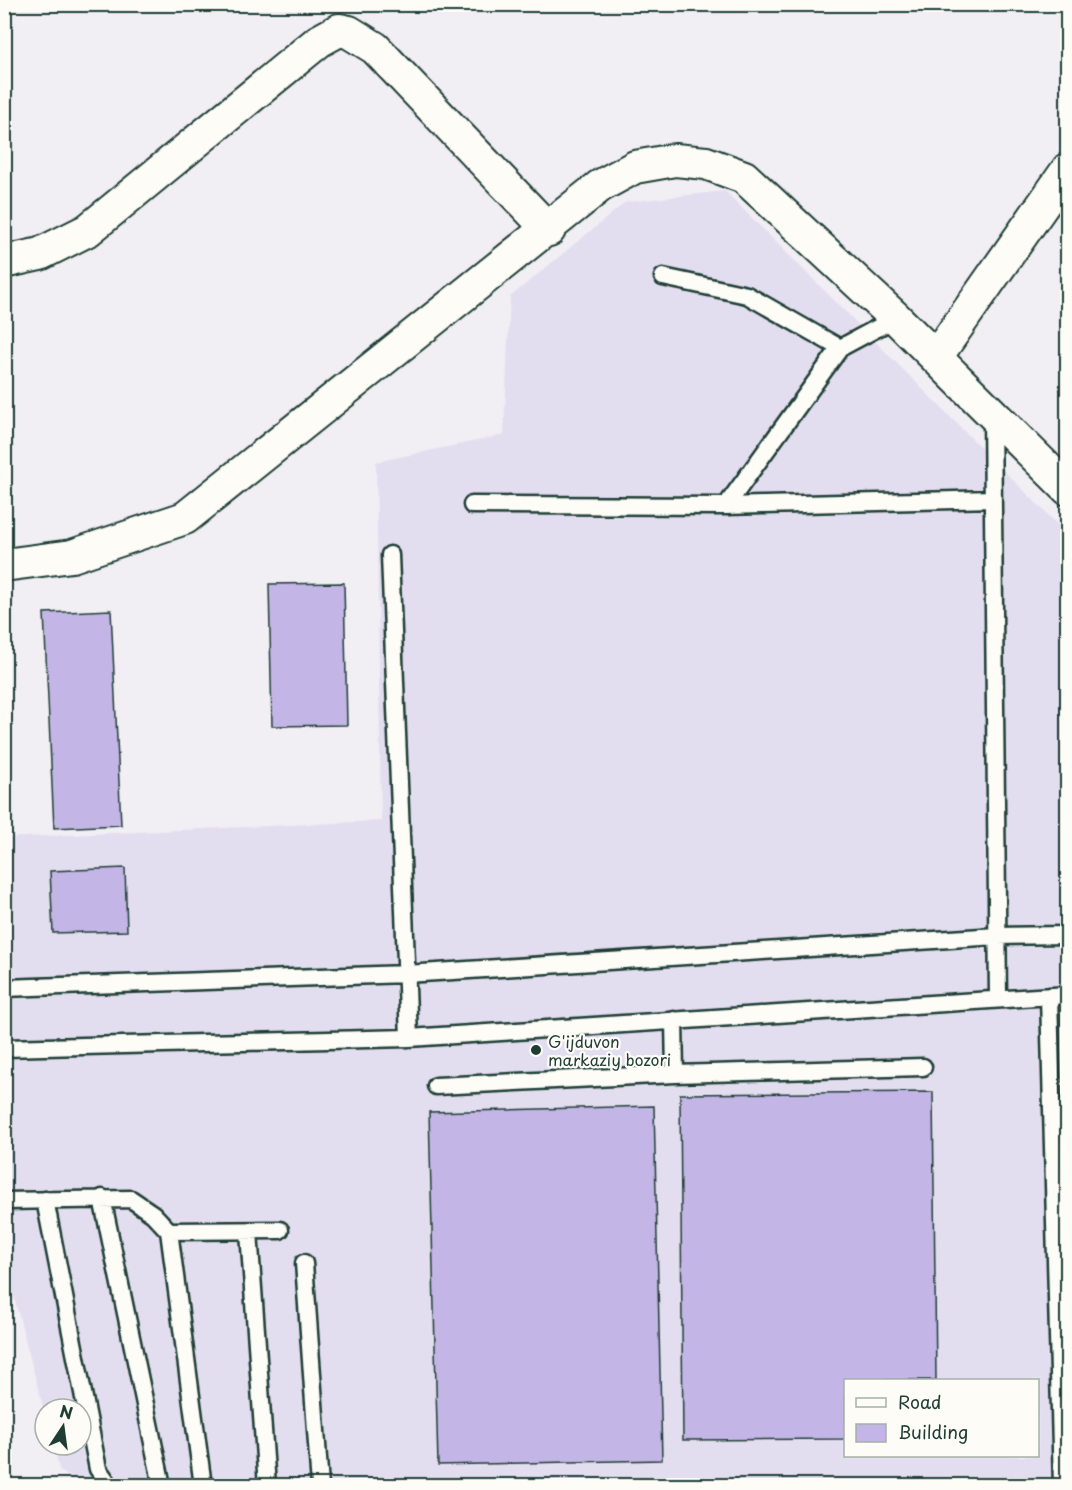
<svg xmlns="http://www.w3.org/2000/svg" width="1072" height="1490" viewBox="0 0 1072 1490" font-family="'Playpen Sans',sans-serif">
	<rect width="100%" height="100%" fill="#f1eef4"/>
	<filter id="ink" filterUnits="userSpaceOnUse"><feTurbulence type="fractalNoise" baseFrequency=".0167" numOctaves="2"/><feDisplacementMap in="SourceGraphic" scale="12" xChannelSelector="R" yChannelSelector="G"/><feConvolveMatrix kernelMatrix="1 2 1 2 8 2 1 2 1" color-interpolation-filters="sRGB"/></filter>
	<g filter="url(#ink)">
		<path fill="#e3ddf0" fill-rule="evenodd" d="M725,191L1067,534V1485H83L60,1471L53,1445H81V1409H45V1414L5,1263L4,838L381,821L376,462L504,435L510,297L626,202ZM846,1380H1038V1456H846Z"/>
		<path fill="#c3b5e6" stroke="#1f3d34" stroke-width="1.5" d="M344,583L347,725L272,726L269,584Z
			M111,610L121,825L54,828L44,613Z
			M125,868L127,931L53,933L50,871Z
			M933,1092L936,1380H846V1439L683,1440L680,1094Z
			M654,1106L662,1460L438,1465L429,1112Z"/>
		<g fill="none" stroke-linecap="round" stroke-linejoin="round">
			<defs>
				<path id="lane" d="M663,277L747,295L840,348
					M992,414L998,998
					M472,505L726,506L993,499
					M726,506L840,348L896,318
					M390,555L409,1038
					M4,988L406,974L997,936L1068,935
					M1049,996L1062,1486
					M674,1020L675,1074
					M4,1048L409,1038L1068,995
					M436,1086L675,1074L923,1067
					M102,1198L162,1486
					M45,1200L98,1469L110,1486
					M4,1201L131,1199L153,1214L169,1231L280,1230
					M169,1231L203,1486
					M249,1232L267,1486
					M304,1263L320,1486"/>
				<path id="street" d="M4,262L40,254L88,230L319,41L339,30L349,32L375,48L549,230
					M936,357L1068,169
					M4,565L72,556L185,518L600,186L635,167L675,160L706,163L744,177L896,318L1068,489"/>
			</defs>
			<use href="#lane" stroke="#1f3d34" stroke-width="21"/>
			<use href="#street" stroke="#1f3d34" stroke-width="36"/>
			<use href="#lane" stroke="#fdfcf7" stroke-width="16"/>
			<use href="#street" stroke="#fdfcf7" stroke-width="32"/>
		</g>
	</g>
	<circle fill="#1f3d34" stroke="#fdfcf7" stroke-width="2" cx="536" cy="1050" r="6"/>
	<g text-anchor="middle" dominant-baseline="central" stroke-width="4.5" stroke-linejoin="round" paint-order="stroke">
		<g font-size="16" fill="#1f3d34" stroke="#fdfcf7" text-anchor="start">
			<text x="548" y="1041">G'ijduvon<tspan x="548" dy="18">markaziy bozori</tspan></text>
		</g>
	</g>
	<rect width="1072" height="1490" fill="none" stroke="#fdfcf7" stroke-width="24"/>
	<rect x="12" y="12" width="1048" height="1466" fill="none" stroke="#1f3d34" stroke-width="2" filter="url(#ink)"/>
	<rect x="844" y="1379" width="195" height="78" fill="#fdfcf7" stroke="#a4b0a9" stroke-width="1.5"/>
	<rect x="856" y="1398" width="30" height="9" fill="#fdfcf7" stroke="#a4b0a9" stroke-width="1.5"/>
	<text x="898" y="1409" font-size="18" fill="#1f3d34">Road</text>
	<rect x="856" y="1424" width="30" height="18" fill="#c3b5e6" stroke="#a4b0a9" stroke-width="1.5"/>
	<text x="898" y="1439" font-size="18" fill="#1f3d34">Building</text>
	<g transform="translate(63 1427) rotate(13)"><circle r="28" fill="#fdfcf7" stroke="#a4b0a9" stroke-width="1.5"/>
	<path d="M0-4.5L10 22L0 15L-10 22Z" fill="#1f3d34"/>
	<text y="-9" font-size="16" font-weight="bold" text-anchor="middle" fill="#1f3d34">N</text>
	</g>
</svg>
